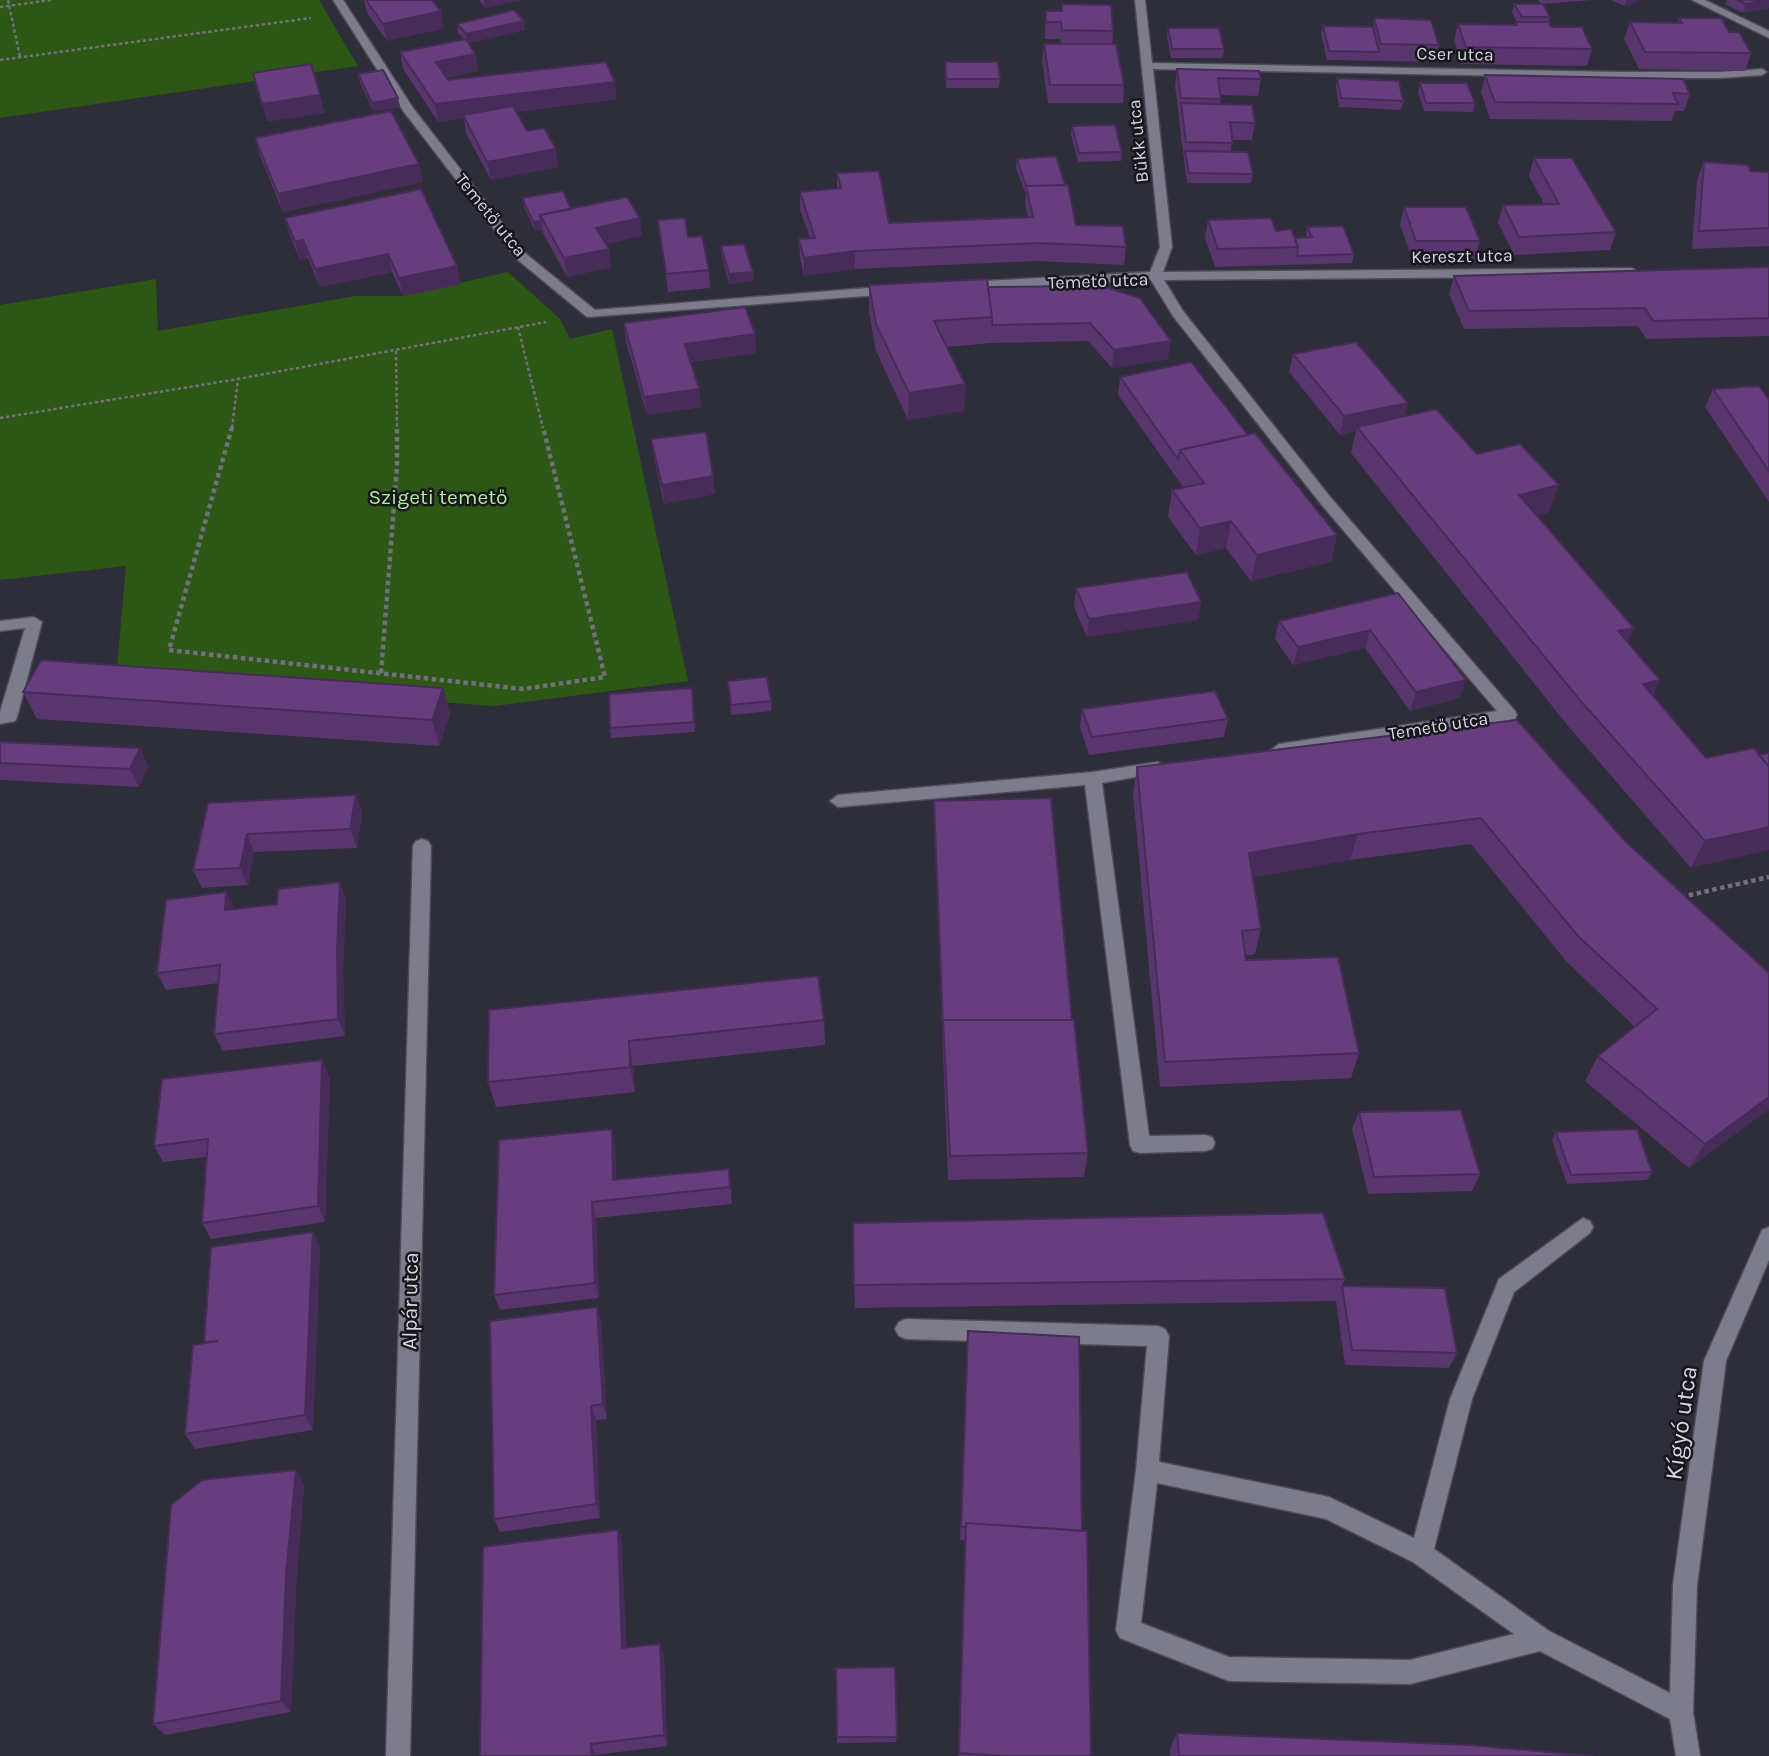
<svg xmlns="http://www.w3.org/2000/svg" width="1769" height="1756" viewBox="0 0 1769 1756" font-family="Karla,sans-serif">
	<rect width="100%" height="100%" fill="#2e2d3a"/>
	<path fill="#2d5715" d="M0,0H319L358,66L0,118Z
		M508,272L560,319L570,339L612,329L688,681L494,706L116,679L126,566L0,580V305L156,279L158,331L355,296H403Z"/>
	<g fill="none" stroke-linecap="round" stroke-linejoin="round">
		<defs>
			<path id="minor" d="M333,0H343L413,108L526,254L595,310L892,286L898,290L892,294L587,317L518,260L404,112Z
				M1135,0H1145L1152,63L1620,72H1720L1762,69L1767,72L1762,75L1720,78H1620L1153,69L1172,247L1163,272L1632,268L1638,272L1632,276L1164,280L1183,311L1331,498L1515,711L1517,715L1515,719L1279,756L1273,754L1271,750L1279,744L1497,711L1321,504L1173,316L1151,280L966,290L960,286L966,282L1150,272L1160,247Z
				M1692,0H1705L1769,31V38Z
				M34,617L42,622L17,717L15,721L0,724V712L25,628L0,631V621Z
				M1158,762L1166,768L1164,772L1102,783L1149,1136L1205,1135L1212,1137L1215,1143L1212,1149L1205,1151L1140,1153L1133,1151L1130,1145L1085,785L838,807L830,801L838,795L1093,772Z
				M422,839L428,841L431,846L410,1756H386L413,846L416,841Z
				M1583,1218L1590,1221L1593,1227L1590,1233L1514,1292L1472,1399L1434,1549L1549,1631L1670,1693L1673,1585L1704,1361L1762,1230L1769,1227V1260L1726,1361L1697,1585L1693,1712L1700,1756H1676L1670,1719L1540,1651L1410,1684L1229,1681L1120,1638L1116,1630L1136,1470L1147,1346L906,1339L899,1336L895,1329L899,1322L906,1319L1158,1326L1165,1329L1169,1336L1159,1462L1329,1497L1414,1538L1450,1399L1499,1279ZM1157,1483L1326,1519L1413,1562L1514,1634L1410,1660L1229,1657L1141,1623Z"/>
		</defs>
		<use href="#minor" stroke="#4c4b56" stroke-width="3"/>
		<path stroke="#71707b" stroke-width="2.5" stroke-dasharray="3.5 2.5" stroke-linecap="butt" d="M8,0L20,57
			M0,7L51,0
			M0,60L311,18
			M518,327L543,428
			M396,351L397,428
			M0,418L238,379L546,322
			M232,428L238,379"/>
		<path stroke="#71707b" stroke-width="4.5" stroke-dasharray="4.5 3.5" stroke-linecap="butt" d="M232,427L169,650L523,689L605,677L543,427
			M381,673L397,467V427
			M1681,897L1769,877"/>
		<use href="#minor" fill="#7d7c8c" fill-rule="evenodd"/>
	</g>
	<path fill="#58356c" d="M364,0H432L444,28L387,41L367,13Z
		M479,0H522L485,8Z
		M1538,0H1592L1543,4L1550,17L1549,23L1551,27L1592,49L1587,66L1462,64L1454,41L1458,24L1515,25L1516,22H1517L1512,13L1514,4H1541Z
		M1611,0H1642L1624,6Z
		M1727,0H1769V8L1743,13L1725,4Z
		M1062,4L1113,31L1112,44L1124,85L1123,103H1048L1042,61L1044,44H1061L1060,39H1045L1046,11H1061Z
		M1374,18L1439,45L1435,62L1327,60L1321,34L1323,26L1373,27Z
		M1679,18L1729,32L1751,53L1745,71L1639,69L1624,39L1630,22L1678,23Z
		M457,24L525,30L468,43L475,54L478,71L446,78L448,80L617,99L516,112L527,131L558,167L491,180L466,133L464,118L438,122L403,69L400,52L464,39L458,33Z
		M1168,28L1224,49L1223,58H1171L1167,37Z
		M945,62L1000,79L999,88H946Z
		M1177,69L1261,79L1258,96L1220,95V105L1255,123L1252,140H1232L1231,151L1253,174L1251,183H1187L1179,121V116L1175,86Z
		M358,74L398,98L400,107L374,111L360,83Z
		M1485,75L1690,94L1684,111H1675L1672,121L1490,119L1481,92Z
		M1337,78L1403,101L1401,110L1339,107L1336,87Z
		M1420,83L1475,103L1473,112L1424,111L1418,92Z
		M1072,126L1122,152L1121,161L1078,162L1071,135Z
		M255,138L423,182L283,212L260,156Z
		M1534,158L1616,232L1610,250L1514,255L1498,223L1503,205L1544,204L1529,176Z
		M1017,159L1076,225L1126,247L1124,265L1037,261L855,269L804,276L800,257L799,239L810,238L800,210V192L837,188V173L889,223L1028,218L1025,204L1026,194L1016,168Z
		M1704,162L1750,171L1769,172V246L1692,249L1697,180Z
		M421,189L461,284L403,296L392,272L320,287L308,258L300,260L290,236L285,218Z
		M522,198L571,209L642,236L606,244L611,267L567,277L543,233L542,230L535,231L524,207Z
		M1404,207L1480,241L1475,259H1412L1400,225Z
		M658,220L688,237L709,270L710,288L668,292Z
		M1208,220L1276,231L1295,238H1306L1307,227L1354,254L1352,263L1215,267L1205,238Z
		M721,246L753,272V281L729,284L722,256Z
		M1769,267V336L1646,339L1638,326L1464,329L1449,294L1454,276Z
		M869,285L988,287L1102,286L1168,359L1112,368L1088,341L991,343L947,347L965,384L964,411L908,420L876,351L869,312Z
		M624,323L755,334L756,353L691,362L699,389L701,407L647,415L626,342Z
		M1293,354L1405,416L1477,454L1549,512L1537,515L1628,642L1660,680L1653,695L1706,758L1754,748L1691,868L1568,726L1351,453L1356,431L1340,435L1289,372Z
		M1120,377L1248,435L1337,535L1331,562L1251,581L1226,548L1196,555L1168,517L1172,490L1183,487L1118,395Z
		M1713,389L1769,400V502L1705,407Z
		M651,439L713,476L715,494L664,504L654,458Z
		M1076,588L1201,602L1198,620L1087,637L1074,607Z
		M1398,593L1466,680L1459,698L1410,711L1365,648L1293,665L1275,639L1279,621Z
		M728,681L771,701V711L731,715Z
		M443,688L450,714L439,746L37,719L23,692Z
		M692,688L695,732L611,738L610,728Z
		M1082,709L1228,719L1224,737L1089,755L1080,727Z
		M1517,720L1625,841L1769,973V1109L1689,1168L1585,1081L1598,1056L1635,1027L1566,961L1471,844L1350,860L1253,877L1261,929L1255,954L1245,956L1246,960L1359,1053L1351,1078L1160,1087L1133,793L1137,767Z
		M0,742L140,748L148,766L139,787L0,780Z
		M356,795L362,813L357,848L254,852L248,885L202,888L193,870L208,803Z
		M934,801L1072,1020L1088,1153L1084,1177L948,1180L934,819Z
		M340,882L346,899L343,969L345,1036L223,1051L214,1034L219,983L166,990L157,973L226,892L234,909L277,904Z
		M489,1010L824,1020L825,1045L633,1066L635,1092L496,1107L488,1082Z
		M330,1078L325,1222L211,1239L202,1223L206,1157L163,1162L154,1146Z
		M1359,1112L1480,1174L1472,1191L1368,1194L1352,1128Z
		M1556,1132L1652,1172L1647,1180L1567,1184L1552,1140Z
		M615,1146L616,1180L729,1169L732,1204L596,1218L599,1298L500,1310L494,1295Z
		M313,1232L320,1248L313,1430L195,1449L185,1434L205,1343L204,1342Z
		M1345,1279L1342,1286L1457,1353L1449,1368L1345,1365L1336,1301L855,1308L854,1285Z
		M601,1322L607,1419L596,1420L600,1518L500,1532L494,1519Z
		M968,1331L1082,1531L1091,1756H958L965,1540H960Z
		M304,1484L296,1588L291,1712L165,1735L153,1724Z
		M618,1530L622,1543L626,1648L664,1656L667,1746L595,1755L480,1756Z
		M895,1667L896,1742L837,1743L836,1668Z
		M1177,1733L1593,1756H1170V1748Z"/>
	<path fill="#472b58" d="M484,0H522L485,8Z
		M1626,0H1642L1624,6Z
		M1769,0V8L1743,13L1746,4Z
		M441,11L444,28L387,41L383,24Z
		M524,21L525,30L468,43L466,34Z
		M475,54L478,71L440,79L436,62Z
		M615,82L617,99L465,118L463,115L464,118L438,122L435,104Z
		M320,95L325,113L267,122L262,104Z
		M398,98L400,107L374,111L372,103Z
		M556,149L558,167L491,180L487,162Z
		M419,164L423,182L283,212L278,194Z
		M640,218L642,236L598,246L596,228Z
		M541,221L542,230L535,231L533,222Z
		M303,240L308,258L300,260L295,242Z
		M609,249L611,267L567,277L564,258Z
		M855,251V269L804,276V258Z
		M388,254L392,272L320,287L315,269Z
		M457,266L461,284L403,296L399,278Z
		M753,272V281L729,284V274Z
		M755,334L756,353L687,362L685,344Z
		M1171,341L1168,359L1112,368L1114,350Z
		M965,384L964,411L908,420L909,393Z
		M699,389L701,407L647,415L644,397Z
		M1408,403L1403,422L1357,427L1356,431L1340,435L1344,416Z
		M713,476L715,494L664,504L662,485Z
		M1559,485L1549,512L1510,522L1519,495Z
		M1231,521L1226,548L1196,555L1200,528Z
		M1337,535L1331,562L1251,581L1257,555Z
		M1201,602L1198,620L1087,637L1089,619Z
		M1634,628L1622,655L1618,631Z
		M1370,630L1365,648L1293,665L1298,647Z
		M1466,680L1459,698L1410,711L1416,692Z
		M1660,680L1648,707L1643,684Z
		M443,688L450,714L439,746L432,720Z
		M140,748L148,766L139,787L130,769Z
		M356,795L362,813L357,848L350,829Z
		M1769,827V850L1691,868L1705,841Z
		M247,834L254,852L248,885L240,868Z
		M1358,834L1350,860L1243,879L1249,853Z
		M340,882L346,899L343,969L345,1036L338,1019L337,951Z
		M226,892L234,910H225Z
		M629,1041L633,1066L635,1092L630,1067Z
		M322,1060L330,1078L325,1222L318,1206Z
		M1769,1097V1109L1689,1168L1705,1144Z
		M612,1129L615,1146L617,1197L613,1180Z
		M592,1202L596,1218L599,1298L595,1283Z
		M313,1232L320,1248L313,1430L305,1415Z
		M597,1307L601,1322L607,1419L603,1404Z
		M591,1406L596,1420L600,1518L596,1504Z
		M296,1470L304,1484L296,1588L291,1712L281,1701L286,1575Z
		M618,1530L622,1543L627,1660L622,1648Z
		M660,1644L664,1656L667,1746L664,1735Z
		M591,1744L595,1755V1756H591Z"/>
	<path fill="#663e7e" stroke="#472b58" stroke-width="2" d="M366,0H432L441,11L383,24Z
		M1737,0H1767L1746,4Z
		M1062,4L1111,5L1113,31L1062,30L1061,22H1046V11H1062Z
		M1514,4H1543L1550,17H1522Z
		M514,10L524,21L466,34L457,24Z
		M1374,18L1431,20L1439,45L1381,44Z
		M1679,18H1721L1729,32H1739L1751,53L1645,52L1630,22L1682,23Z
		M1516,22H1549L1551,27H1582L1592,49L1466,47L1458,24L1517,25Z
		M1323,26L1373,27L1379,52L1329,51Z
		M1168,28H1219L1224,49H1172Z
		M466,39L475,54L436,62L448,80L606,62L615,82L435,104L400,52Z
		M1044,44H1116L1124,85H1050Z
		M945,62H998L1000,79H946Z
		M311,64L320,95L262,104L253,73Z
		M1177,69L1259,71L1261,79L1218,78L1221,99L1181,98Z
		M383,70L398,98L372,103L358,74Z
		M1485,75L1683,79L1690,94L1673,93L1678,104L1495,102Z
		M1337,78L1399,81L1403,101L1341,98Z
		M1420,83H1467L1475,103H1426Z
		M1181,103L1252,105L1255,123L1230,122L1233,143L1186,142Z
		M513,106L527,131L544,128L556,149L487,162L463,115Z
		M391,111L419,164L278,194L255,138Z
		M1115,125L1122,152L1079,153L1072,126Z
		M1185,151L1248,152L1253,174L1189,173Z
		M1056,156L1065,185L1026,186L1017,159Z
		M1534,158H1572L1616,232L1519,237L1503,205L1559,204Z
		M1704,162L1748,165L1750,171L1769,172V228L1699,231Z
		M879,171L889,223L1033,217L1026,186L1068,185L1076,225L1123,226L1126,247L1039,243L855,251L804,258L799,239L815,238L800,192L841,188L837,173Z
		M421,189L457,266L399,278L388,254L315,269L303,240L295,242L285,218Z
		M563,191L571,209L540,215L541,221L533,222L522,198Z
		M627,197L640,218L596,228L609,249L564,258L540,215Z
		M1404,207H1466L1480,241H1416Z
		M685,218L688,237L702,236L709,270L666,274L658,220Z
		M1271,218L1276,231L1291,229L1298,247L1218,249L1208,220Z
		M1343,226L1354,254L1297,256L1298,247L1295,238L1312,237L1307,227Z
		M744,244L753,272L729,274L721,246Z
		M1769,267V318L1653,321L1645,308L1469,311L1454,276Z
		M987,279L992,317L934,321L965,384L909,393L876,324L869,285Z
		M1102,286L1140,298L1171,341L1114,350L1090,323L992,325V317L988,287Z
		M745,307L755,334L685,344L699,389L644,397L624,323Z
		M1356,342L1408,403L1344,416L1293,354Z
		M1191,362L1248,435L1180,450L1178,459L1120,377Z
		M1759,386L1769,400V471L1713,389Z
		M1436,409L1477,454L1520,444L1559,485L1519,495L1634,628L1618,631L1660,680L1643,684L1706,758L1754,748L1769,767V827L1705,841L1579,699L1357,427Z
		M706,432L713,476L662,485L651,439Z
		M1255,433L1337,535L1257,555L1231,521L1200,528L1172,490L1204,483L1180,450Z
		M1187,572L1201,602L1089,619L1076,588Z
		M1398,593L1466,680L1416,692L1370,630L1298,647L1279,621Z
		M41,660L443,688L432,720L23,692Z
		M767,677L771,701L731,705L728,681Z
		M692,688L694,722L610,728L609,694Z
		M1215,691L1228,719L1092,737L1082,709Z
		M1517,720L1625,841L1769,973V1097L1705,1144L1598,1056L1657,1009L1578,936L1481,818L1358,834L1249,853L1261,929L1242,931L1246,960L1338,957L1359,1053L1165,1062L1137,767Z
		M0,742L140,748L130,769L0,763Z
		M1769,753V767L1759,755Z
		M356,795L350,829L247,834L240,868L193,870L208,803Z
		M1051,798L1072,1020H943V1027L934,801Z
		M340,882L337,951L338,1019L214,1034L220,965L157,973L166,900L226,892L225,910L277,904L278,889Z
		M818,976L824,1020L629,1041L630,1067L488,1082L489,1010Z
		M943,1020H1074L1088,1153L950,1156Z
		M322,1060L318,1206L202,1223L208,1139L154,1146L162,1079Z
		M1461,1110L1480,1174L1374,1177L1359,1112Z
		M612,1129L613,1180L729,1169L730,1187L592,1202L595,1283L494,1295L499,1140Z
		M1637,1129L1652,1172L1571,1175L1556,1132Z
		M1323,1213L1345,1279L854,1285L853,1223Z
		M313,1232L305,1415L185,1434L193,1345L218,1341L204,1342L211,1247Z
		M1342,1286L1445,1288L1457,1353L1352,1350Z
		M597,1307L603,1404L591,1406L596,1504L494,1519L490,1321Z
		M968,1331L1079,1337L1082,1531L966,1523V1527H961Z
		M296,1470L286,1575L281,1701L153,1724L171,1505L202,1480Z
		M966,1523L1087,1531L1091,1756H1005L959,1753Z
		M618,1530L622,1648L660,1644L664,1735L591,1744V1756H480L483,1547Z
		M895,1667L897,1737H837L836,1668Z
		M1177,1733L1470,1745L1593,1756H1179Z"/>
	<g text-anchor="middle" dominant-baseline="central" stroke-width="5" stroke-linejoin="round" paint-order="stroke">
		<g font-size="18" fill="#d6d6de" stroke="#16161c">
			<text transform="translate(1455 54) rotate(1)">Cser utca</text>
			<text transform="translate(1138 141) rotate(-96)">Bükk utca</text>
			<text transform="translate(491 215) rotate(51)">Temető utca</text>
			<text transform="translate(1462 256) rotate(-1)">Kereszt utca</text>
			<text transform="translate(1098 281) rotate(-2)">Temető utca</text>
			<text transform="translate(1438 726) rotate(-9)">Temető utca</text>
		</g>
		<g font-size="21" fill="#aeee90" stroke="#16161c">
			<text x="438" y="497">Szigeti temető</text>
		</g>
		<g font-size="21" fill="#d6d6de" stroke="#16161c">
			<text transform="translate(410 1301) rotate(-89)">Alpár utca</text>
		</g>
		<g font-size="24" fill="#d6d6de" stroke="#16161c">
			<text transform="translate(1681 1423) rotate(-82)">Kígyó utca</text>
		</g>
	</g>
</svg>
